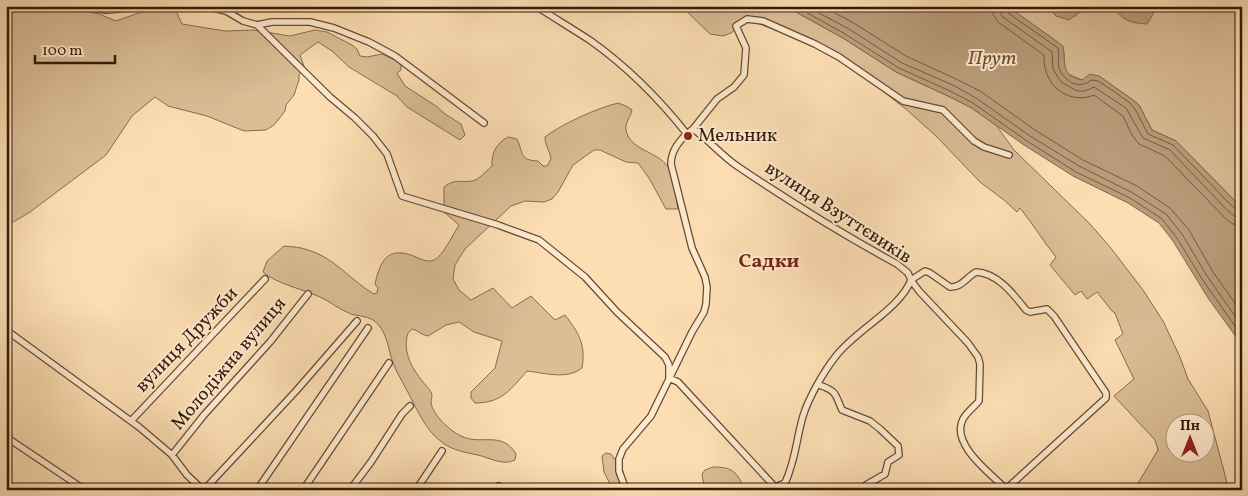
<svg xmlns="http://www.w3.org/2000/svg" width="1248" height="496" viewBox="0 0 1248 496" font-family="Vollkorn,serif">
	<rect width="100%" height="100%" fill="#fddeb3"/>
	<filter id="stains"><feTurbulence type="fractalNoise" baseFrequency=".004" numOctaves="4"/><feColorMatrix values="0 0 0 0 .2 0 0 0 0 .09 0 0 0 0 .02 0 0 0 .5 -.17"/></filter>
	<radialGradient id="worn" r=".72"><stop offset=".6" stop-color="#630" stop-opacity="0"/><stop offset="1" stop-color="#630" stop-opacity=".3"/></radialGradient>
	<path fill="#dbbd96" stroke="#886b50" fill-rule="evenodd" d="M6,6H57L99,14L116,21L147,10L176,11L182,24L225,31L253,30L290,36L315,30L327,32L352,45L357,49L360,56L367,57L382,54L401,63V70L397,73L405,86L436,106L445,114L461,124L465,135L460,140L407,107L397,96L349,67L332,51L318,42L300,55L304,66L299,75V80L294,95L286,105L285,111L274,125L266,130L244,131L207,116L168,106L155,97L132,116L106,155L30,212L10,224L6,222Z
		M681,6H785L843,38L896,72L948,96L970,107L996,125L1014,150L1090,224L1110,247L1143,290L1163,321L1180,357L1188,379L1208,411L1229,490H1137V485L1158,450L1155,440L1114,396L1134,379L1115,340L1123,334L1115,313L1112,311L1097,292L1087,299L1081,291L1075,295L1050,265L1056,257C1043,241 1033,224 1020,208L1017,212L1004,200L980,182L936,136L907,110L857,71L835,56L795,37L754,22L744,23L731,33L723,36L710,34ZM1176,424H1206V454H1176Z
		M1007,6H1048L1056,16H1076L1086,6H1113L1116,11H1155L1158,6H1242V208L1176,141L1152,130L1139,105L1133,100L1099,76L1082,80L1068,74L1064,67V53L1059,43Z
		M618,103L626,106L632,110C631,117 625,122 626,129C628,150 658,151 668,167C674,177 676,197 678,209H666L649,178L638,163L626,162L600,150H594L573,165L558,192L552,199L544,202L525,201L511,206L465,249L455,265L453,279L459,290L471,300L493,288L512,308L531,296L555,320L565,315C579,333 586,345 582,368C567,380 545,373 527,371C510,390 502,403 475,403L471,398V392L495,368L502,341L474,332L459,322L446,325L428,336C421,335 418,330 412,329L408,333C402,352 412,368 423,382C426,386 431,390 432,395C432,396 431,401 431,403C433,415 450,431 461,436C481,446 502,430 516,454L515,460C503,466 490,458 478,455C467,453 452,450 443,443C424,430 416,406 405,387C401,379 396,371 393,363C388,349 387,329 373,320C366,316 358,316 351,314C341,310 333,304 324,299C307,290 276,284 263,272L267,261L284,246C292,247 301,247 308,250C334,257 351,281 374,294L377,293L378,288L375,284C379,266 385,248 407,254C415,255 425,264 434,260C443,256 453,234 459,225L444,212V187C456,178 459,183 472,181C479,180 486,171 492,166C491,153 497,143 508,137L517,139C524,154 519,160 538,161L543,166H547L551,159C550,151 545,146 545,137C562,124 597,108 618,103Z
		M606,453L611,454L623,471L625,484L628,490H613L604,472L602,456Z
		M713,467C733,467 737,472 745,490H697L704,486L702,474L705,470Z"/>
	<path fill="#b99b79" stroke="#84674c" d="M785,6H1007L1059,43L1063,46C1066,62 1060,76 1082,80L1090,74L1099,76L1133,100L1139,105L1152,130L1176,141L1242,208V345L1208,298L1173,241L1159,223L1128,203L1073,176L1024,145L970,107L948,96L896,72L843,38Z
		M1048,6H1086L1069,20L1056,16Z
		M1113,6H1158L1147,24C1131,23 1122,21 1113,6Z"/>
	<g fill="none" stroke-linecap="round" stroke-linejoin="round">
		<path stroke="#765a41" stroke-width="1" d="M795,6L845,34L899,68L950,91L973,103L1027,141L1076,172L1130,198L1162,219L1177,238L1202,279L1242,336
			M806,6L849,29L902,63L953,85L976,98L1030,136L1079,166L1133,193L1166,214L1182,234L1207,276L1242,326
			M822,6L852,22L906,56L956,79L980,91L1035,130L1083,160L1137,186L1170,208L1189,230L1213,272L1242,313
			M992,6L993,14L998,22L1044,55C1044,60 1044,66 1046,71C1052,93 1075,103 1094,95L1123,116L1132,135L1139,144L1165,156L1227,220L1233,224L1242,225
			M999,6L1000,12L1003,17L1052,52L1053,69L1061,82L1077,91H1085L1094,87L1126,108L1143,138L1170,150L1224,207L1234,216L1242,218
			M1005,6L1008,13L1058,48C1060,55 1057,62 1059,68C1064,82 1080,90 1091,80L1098,81L1112,90L1130,103L1135,109L1148,134L1173,145L1228,202L1237,210L1242,211"/>
		<defs>
			<path id="street" d="M69,6L106,10L156,6
				M204,6L226,11L243,21L257,25L272,22H310L334,28L369,42L395,56L484,123
				M536,6C554,18 573,29 591,41C626,66 660,100 687,134
				M257,25L330,97L355,118L373,136L387,154L402,196L498,225L539,240L585,277L617,312L665,357L669,365V378L678,382L775,487L773,490
				M693,129L717,99L734,87L744,75L746,48L736,26L747,19L763,21L815,44L839,57L903,101L943,110L974,141L984,147L1009,155
				M911,280L925,271L930,273L950,287C961,288 967,277 976,272C998,273 1014,295 1026,310L1030,312L1047,309L1054,316L1106,393V398L1005,490
				M6,330L139,427L172,455L187,475L203,490
				M819,385C837,391 835,394 842,410L870,421L880,429L898,446L899,455L888,462L885,474L866,485L865,490
				M131,421L265,279
				M6,437L85,490
				M172,455L204,415L270,342L308,294
				M6,483L17,490
				M775,487L785,483C796,459 796,440 803,416C809,397 824,371 836,356C856,330 900,309 911,280
				M204,490L296,391L357,321
				M257,490L368,328
				M303,490L389,363
				M350,490L371,462L402,414L410,406
				M416,490L442,451
				M497,490L499,486
				M626,490L619,471V459L623,449L651,416L692,332L704,312L706,304L707,287L705,277L692,248L671,164C671,149 681,138 693,129C709,140 721,155 737,166C789,201 842,234 897,264L908,273L911,280L919,291L968,343L978,357L980,364L979,401C974,407 967,412 963,419C950,444 990,473 1006,489"/>
		</defs>
		<use href="#street" stroke="#664a34" stroke-width="8"/>
		<use href="#street" stroke="#feeace" stroke-width="5.5"/>
	</g>
	<circle fill="#8f2418" stroke="#feeace" stroke-width="2" cx="688" cy="136" r="5"/>
	<g text-anchor="middle" dominant-baseline="central" stroke-width="4" stroke-linejoin="round" paint-order="stroke">
		<g font-size="19" fill="#341909" stroke="#feeace" text-anchor="start">
			<text x="698" y="136">Мельник</text>
		</g>
		<g font-size="19" fill="#341909" stroke="#feeace">
			<text transform="translate(838 213) rotate(33)">вулиця Взуттєвиків</text>
			<text transform="translate(187 340) rotate(-46)">вулиця Дружби</text>
			<text transform="translate(229 364) rotate(-50)">Молодіжна вулиця</text>
		</g>
		<g font-size="20" font-style="italic" fill="#694d36" stroke="#feeace">
			<text x="992" y="59">Прут</text>
		</g>
		<g font-size="20" font-weight="bold" fill="#7a1f14" stroke="#feeace">
			<text x="769" y="262">Садки</text>
		</g>
	</g>
	<rect width="1248" height="496" fill="none" stroke="#fddeb3" stroke-width="25"/>
	<rect x="8" y="8" width="1233" height="481" fill="none" stroke="#341909" stroke-width="2.5"/>
	<rect x="12" y="12" width="1223" height="471" fill="none" stroke="#341909"/>
	<g transform="translate(1190 438)"><circle r="24" fill="#feeace" stroke="#ad967f"/>
	<path d="M0-4L9 19L0 12L-9 19Z" fill="#8f2418"/>
	<text y="-8" font-size="14" font-weight="bold" text-anchor="middle" fill="#341909">Пн</text>
	</g>
	<path d="M35 55v8h80v-8" fill="none" stroke="#341909" stroke-width="2.5"/>
	<text x="42" y="55" font-size="15" fill="#341909" stroke="#feeace" stroke-width="4" paint-order="stroke">100 m</text>
	<rect width="100%" height="100%" filter="url(#stains)"/>
	<rect width="100%" height="100%" fill="url(#worn)"/>
</svg>
